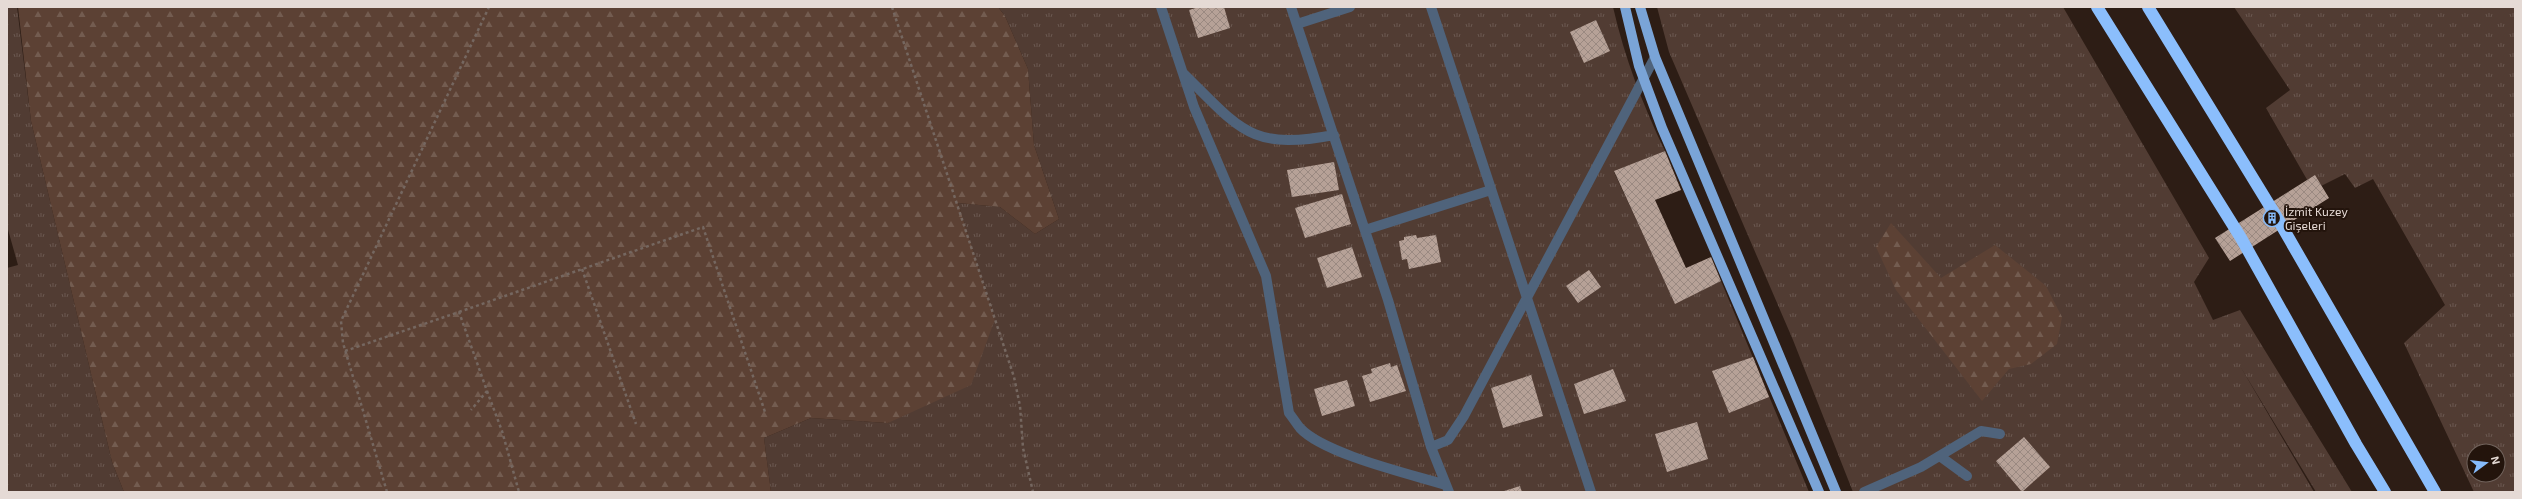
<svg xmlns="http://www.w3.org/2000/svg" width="2522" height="499" viewBox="0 0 2522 499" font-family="'Exo 2',sans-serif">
	<defs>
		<pattern id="grass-tufts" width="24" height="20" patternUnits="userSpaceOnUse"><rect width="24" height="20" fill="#513c33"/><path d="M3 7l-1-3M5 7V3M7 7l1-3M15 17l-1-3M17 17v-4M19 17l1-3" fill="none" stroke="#6a5850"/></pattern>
		<pattern id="forest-firs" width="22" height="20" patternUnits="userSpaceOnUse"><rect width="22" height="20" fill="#5c4134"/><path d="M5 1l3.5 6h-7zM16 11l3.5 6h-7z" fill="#735c50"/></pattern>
		<pattern id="building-cross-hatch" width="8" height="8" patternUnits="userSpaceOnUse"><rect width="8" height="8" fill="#b6a197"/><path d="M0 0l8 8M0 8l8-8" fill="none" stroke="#9a8981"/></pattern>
	</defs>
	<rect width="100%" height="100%" fill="#2d1d15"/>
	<path fill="url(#grass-tufts)" fill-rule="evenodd" d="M7,7H17L31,121L112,462L124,492H7V268L18,265L7,226Z
		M998,7H1613C1625,59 1642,103 1665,151L1614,172L1675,303L1721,281L1809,492H771L764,438L811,418L888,423L995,319L958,203L1000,207L1035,234L1059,219L1034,145L1028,69L1005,16Z
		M1657,7H2063L2209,258L2194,282L2213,320L2240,310L2352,492H2316L2240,366L2314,492H1853L1793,340L1669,52Z
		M2234,7H2515V492H2474L2404,343L2445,305L2373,179L2355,188L2345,174L2313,190L2266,108L2290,90ZM2474,451H2498V475H2474Z"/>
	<path fill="url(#forest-firs)" d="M18,7H998L1005,16L1028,69L1034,145L1059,219L1035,234L1000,207L958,203L995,319L971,385L888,423L811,418L764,438L771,492H124L112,462L31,121Z
		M1891,223L1941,278L1995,245L2046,286L2062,317L2057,344L2031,364L2009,369L1982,401L1896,290L1876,247Z"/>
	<path fill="url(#building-cross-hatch)" d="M1199,7H1224L1230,28L1198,38L1189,10Z
		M1596,20L1610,51L1584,63L1570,32Z
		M1665,151L1681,190L1655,200L1686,268L1711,257L1721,281L1675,304L1614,171Z
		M1334,162L1339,190L1292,197L1287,170Z
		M2315,175L2329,198L2230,261L2215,238Z
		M1342,194L1351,224L1305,238L1295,208Z
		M1416,235L1417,238L1436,235L1441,262L1409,269L1407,259L1402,260L1399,241L1404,240V237Z
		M1352,247L1362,277L1327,288L1317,258Z
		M1589,270L1601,287L1578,303L1566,286Z
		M1753,357L1769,397L1729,413L1712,371Z
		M1390,363L1391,367L1397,365L1406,391L1370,402L1362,376L1372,373L1371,369Z
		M1613,369L1626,401L1584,414L1574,384Z
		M1531,375L1543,416L1503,428L1491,388Z
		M1347,380L1355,406L1322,416L1314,389Z
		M1697,422L1708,459L1667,472L1655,434Z
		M2024,437L2050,467L2022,492L1996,461Z
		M1520,486L1522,492H1501Z"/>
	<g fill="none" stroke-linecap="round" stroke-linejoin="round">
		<path stroke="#756760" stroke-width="2.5" stroke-dasharray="3 3" stroke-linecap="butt" d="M892,7L1014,377L1020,406L1023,448L1033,492
			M582,269L636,424
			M459,312L703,227L765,412
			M345,351L459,312L487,391L471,410
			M487,391L502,431L519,492
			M387,492L343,343L341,321L489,7"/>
		<path stroke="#4f637b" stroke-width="10" d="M1161,7L1194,107L1266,276L1289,413C1293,418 1296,423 1300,428C1324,454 1410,474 1446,485
			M1291,7L1388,300L1431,447L1449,492
			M1431,7L1591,492
			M1297,24L1350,7
			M1184,74C1240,129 1250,151 1334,135
			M1365,230L1491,190
			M1431,447L1448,440L1464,416L1655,57
			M1941,457L1967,476
			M1864,492L1921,467L1981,431L2000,434"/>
		<path stroke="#7aa4d7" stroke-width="10" d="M1625,7L1639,66L1662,128L1819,492
			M1640,7L1655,57L1836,492"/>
		<path stroke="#8bbefc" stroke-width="12" d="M2097,7L2241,238L2356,444L2385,492
			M2148,7L2276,216L2435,492"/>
	</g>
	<defs>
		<symbol id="building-ring" viewBox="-11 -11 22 22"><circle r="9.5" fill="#23140c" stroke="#86bbfb" stroke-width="1.5"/><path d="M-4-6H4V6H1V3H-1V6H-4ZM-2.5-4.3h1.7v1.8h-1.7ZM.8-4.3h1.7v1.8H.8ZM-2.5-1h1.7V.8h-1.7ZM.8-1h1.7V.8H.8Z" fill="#86bbfb"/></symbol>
	</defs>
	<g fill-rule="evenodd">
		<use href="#building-ring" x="2262" y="208" width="20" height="20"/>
	</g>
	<g text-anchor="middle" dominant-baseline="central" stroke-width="4" stroke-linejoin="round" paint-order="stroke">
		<g font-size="12" fill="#e5dad5" stroke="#23140c" text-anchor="start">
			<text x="2285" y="211">İzmit Kuzey<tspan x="2285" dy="14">Gişeleri</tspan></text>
		</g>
	</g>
	<rect width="2522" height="499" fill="none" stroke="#e5dad5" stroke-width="16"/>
	<g transform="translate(2486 463) rotate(75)"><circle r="19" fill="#23140c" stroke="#71635c"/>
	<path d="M0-3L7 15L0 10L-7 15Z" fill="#86bbfb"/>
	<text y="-6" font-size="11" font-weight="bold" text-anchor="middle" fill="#e5dad5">N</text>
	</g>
</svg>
